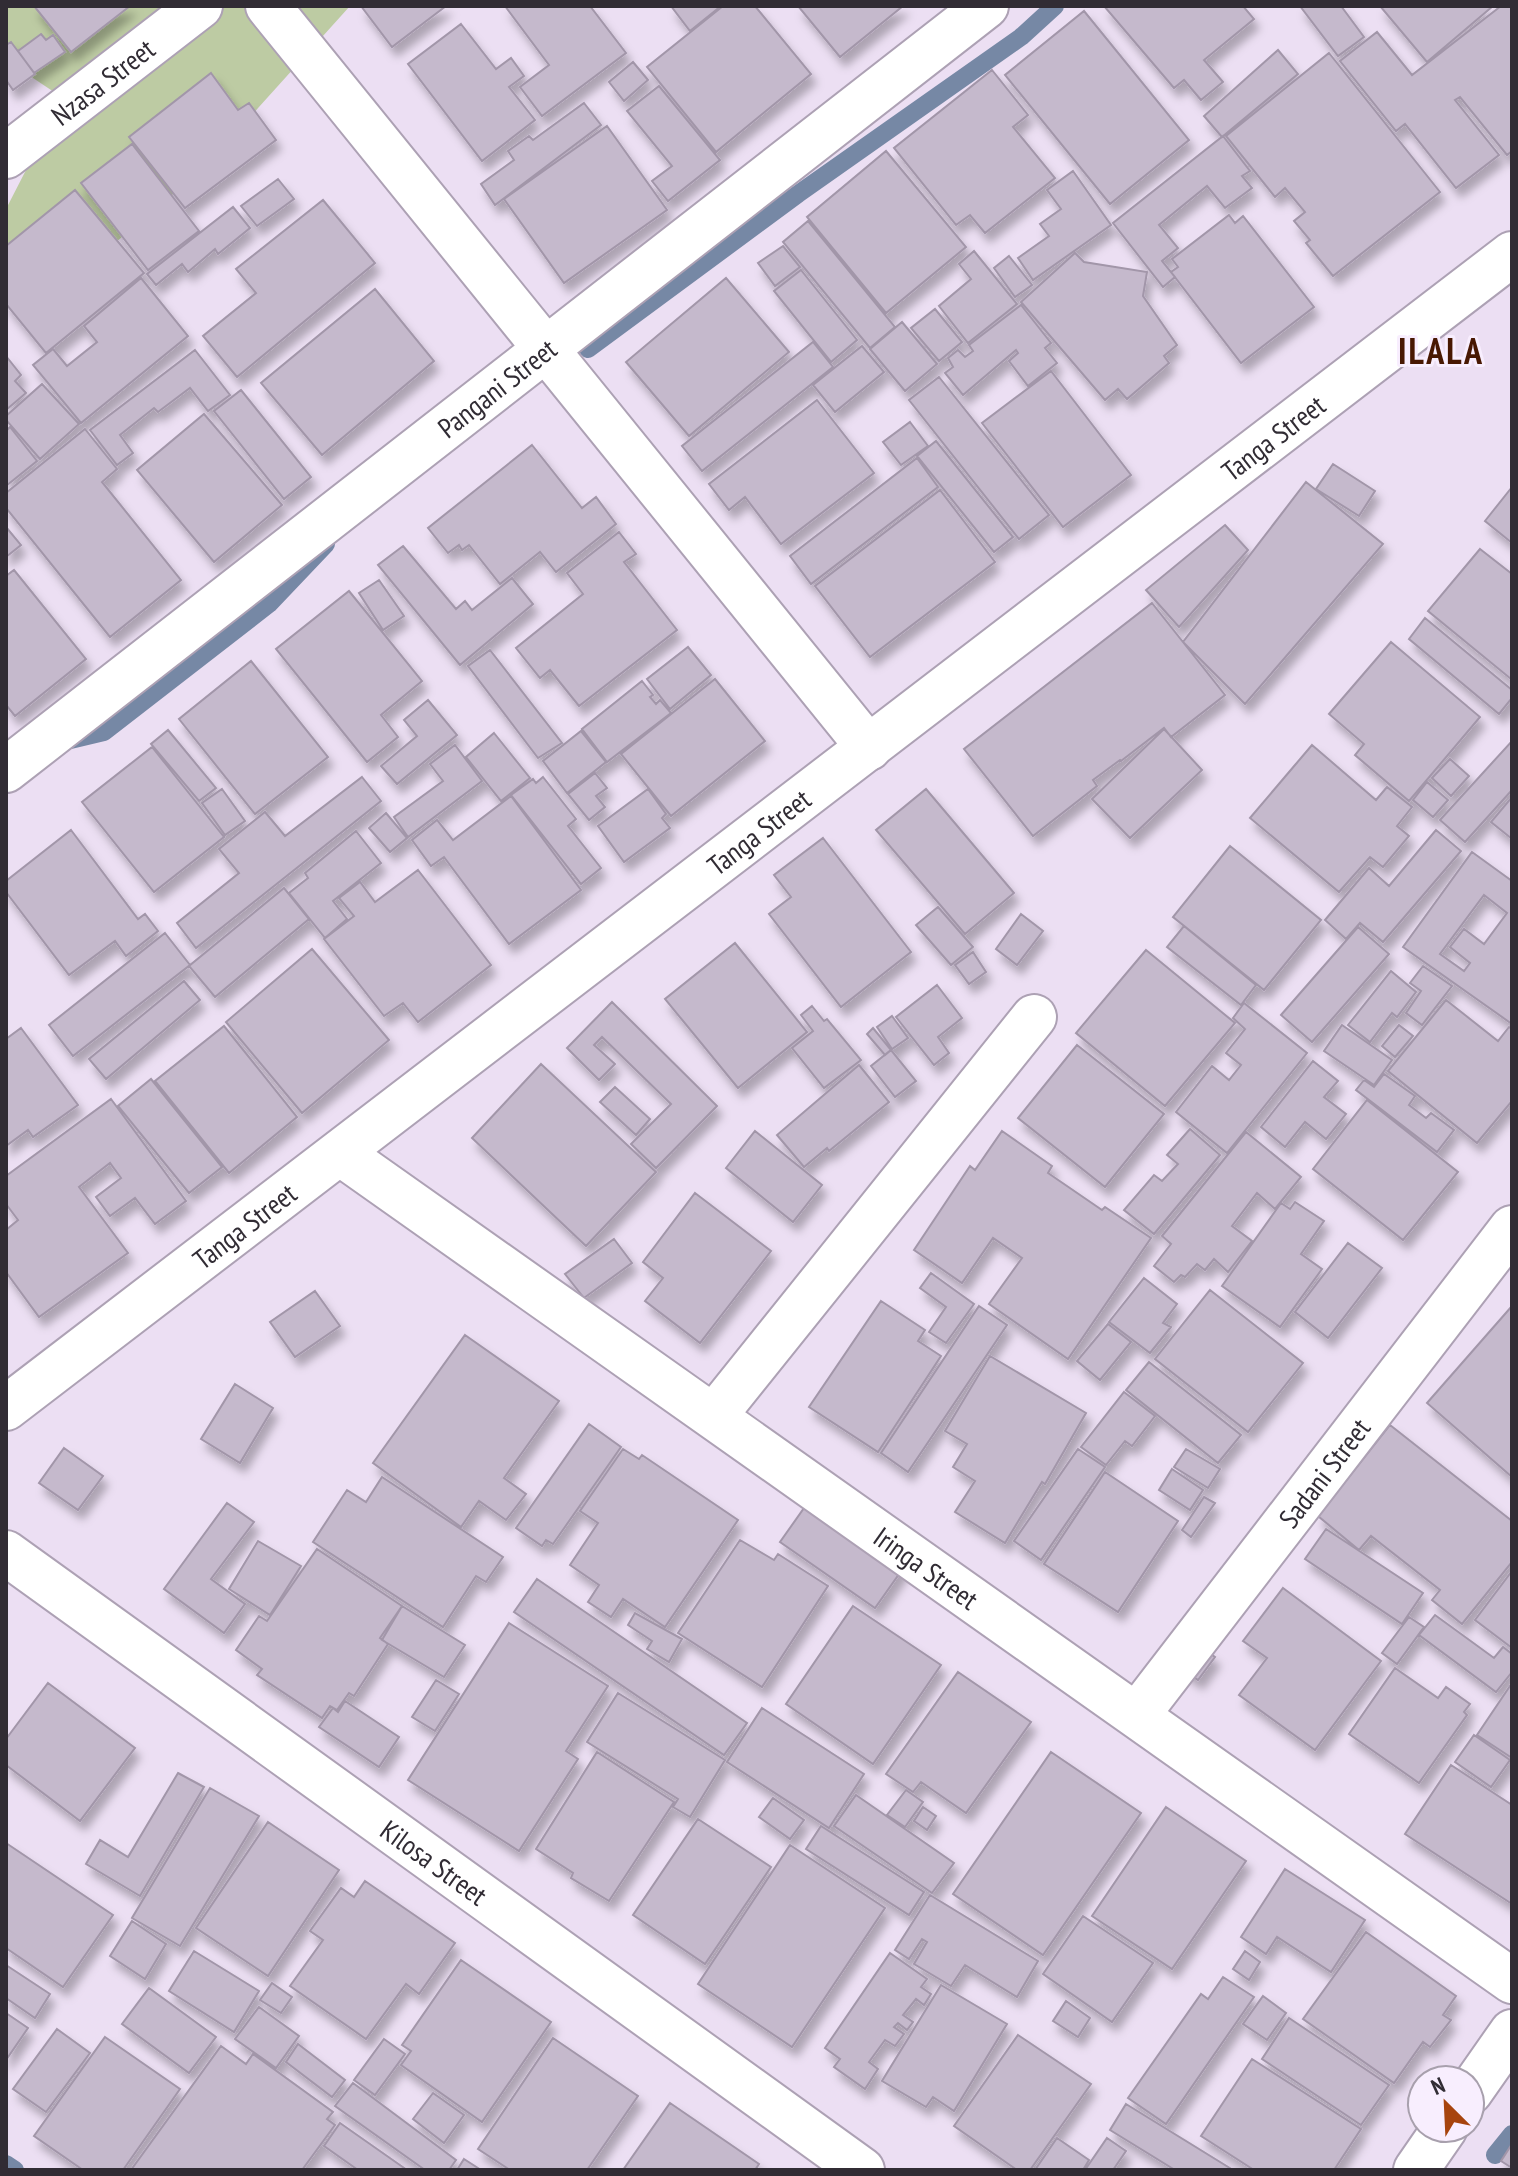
<svg xmlns="http://www.w3.org/2000/svg" width="1518" height="2176" viewBox="0 0 1518 2176" font-family="'PT Sans Narrow',sans-serif">
	<defs>
		<filter id="shadow"><feDropShadow dx="5" dy="9" stdDeviation="4" flood-color="#0004"/></filter>
	</defs>
	<rect width="100%" height="100%" fill="#ecdff3"/>
	<path fill="#bdcba3" d="M6,6H350L205,167L52,296L6,246V209L63,98L6,60Z"/>
	<g fill="none" stroke-linecap="round" stroke-linejoin="round">
		<path stroke="#7688a5" stroke-width="18" d="M588,349L798,194L1021,37L1055,6
			M62,742L104,732L269,604L326,544
			M1495,2155L1512,2134
			M6,2164L15,2170"/>
	</g>
	<path fill="#c5b9cc" stroke="#a296a9" stroke-width="2" fill-rule="evenodd" filter="url(#shadow)" d="M34,6H130L71,52Z
		M361,6H446L392,47Z
		M505,6H590L626,53L542,116L520,87L549,65Z
		M671,6H721L690,31Z
		M723,6H755L811,74L716,152L647,67Z
		M798,6H903L840,57Z
		M1104,6H1243L1254,19L1204,60L1223,82L1201,100L1184,80L1174,88Z
		M1300,6H1341L1364,37L1338,56Z
		M1380,6H1493L1427,62Z
		M1501,6H1512V151L1507,155L1460,97L1455,100L1499,155L1456,188L1405,124L1396,131L1340,61L1377,32L1412,75Z
		M1084,11L1189,140L1110,204L1005,75Z
		M461,24L496,69L511,58L524,76L509,87L535,120L482,161L408,64Z
		M41,34L46,40L53,35L65,52L34,73L18,51Z
		M11,42L35,74L13,90L6,80V45Z
		M1278,50L1298,74L1222,137L1204,116Z
		M1329,53L1440,192L1333,276L1306,243L1310,240L1294,221L1305,212L1285,188L1275,197L1226,136Z
		M633,62L648,80L624,101L609,82Z
		M992,70L1028,115L1013,127L1055,178L985,233L970,215L956,225L894,148Z
		M211,73L238,110L249,103L276,140L185,208L129,137Z
		M659,86L720,160L668,201L652,181L672,166L627,111Z
		M584,103L601,125L495,205L481,184L514,160L508,151L529,136L533,140Z
		M607,126L667,210L564,283L504,199Z
		M1223,136L1250,171L1242,176L1252,188L1225,208L1207,186L1159,225L1178,248L1162,261L1175,277L1163,287L1113,223Z
		M132,144L199,231L148,270L81,183Z
		M886,151L966,247L886,313L807,217Z
		M1073,171L1111,225L1033,280L1018,258L1049,236L1040,224L1061,209L1047,190Z
		M278,179L294,199L257,226L241,206Z
		M75,190L144,273L46,353L6,304V246Z
		M323,200L375,263L237,377L203,336L256,293L236,269Z
		M233,207L250,228L218,254L215,249L188,272L182,264L156,285L147,274Z
		M1229,215L1235,223L1243,216L1314,307L1241,363L1171,272L1178,267L1172,259Z
		M808,221L895,327L870,348L783,242Z
		M783,246L800,267L775,286L758,263Z
		M974,251L1017,304L968,343L939,306L971,279L959,264Z
		M1075,253L1084,262L1147,272L1143,296L1177,345L1164,356L1169,363L1127,399L1118,389L1105,400L1021,302Z
		M1009,256L1032,285L1015,297L994,268Z
		M801,270L857,340L831,362L774,291Z
		M141,278L188,336L81,423L33,365L53,349L67,366L97,342L84,326Z
		M726,278L789,352L689,436L626,362Z
		M375,289L434,361L322,455L261,383Z
		M1021,305L1051,343L1045,348L1057,363L1028,386L1009,361L1018,353L1016,350L963,395L945,373L953,367L948,358L958,350L965,357L973,351L969,345Z
		M935,309L962,342L939,361L911,328Z
		M902,322L937,364L905,391L870,349Z
		M813,342L833,367L702,471L682,446Z
		M862,346L884,372L835,412L813,385Z
		M195,350L230,395L208,411L190,388L158,412L154,408L120,435L133,453L117,465L90,430Z
		M6,356L21,375L15,381L26,393L6,410Z
		M1051,371L1131,475L1063,527L982,423Z
		M939,377L1049,515L1019,539L909,400Z
		M42,384L79,424L40,459L6,420V416Z
		M241,390L311,477L284,499L214,411Z
		M817,400L874,473L781,544L745,497L729,510L709,484Z
		M204,414L282,505L214,562L137,470Z
		M910,422L928,446L901,465L883,442Z
		M10,427L37,461L6,486V431Z
		M85,429L117,469L102,482L181,580L110,637L6,508V493Z
		M936,441L1013,537L994,552L917,456Z
		M532,445L582,508L596,497L616,524L556,572L540,552L500,584L469,545L462,550L459,545L448,553L428,528Z
		M917,458L938,487L811,584L790,556Z
		M1333,464L1375,491L1359,516L1316,489Z
		M1306,482L1383,544L1245,704L1183,642Z
		M1512,487V543L1485,521Z
		M940,490L995,562L870,657L815,586Z
		M1225,525L1248,550L1179,627L1146,590Z
		M6,527L21,545L6,557Z
		M619,532L636,554L624,562L677,630L579,706L550,670L540,678L516,648L583,594L567,573Z
		M403,546L456,609L465,601L472,610L512,578L533,604L460,665L378,565Z
		M1480,549L1512,574L1511,679L1428,611Z
		M14,570L86,659L15,716L6,705V576Z
		M379,580L404,616L383,630L359,593Z
		M349,591L422,681L381,715L398,737L367,762L276,649Z
		M1152,603L1225,695L1171,737L1164,728L1121,761L1120,760L1093,780L1097,786L1033,836L964,749Z
		M1425,618L1512,690V698L1499,714L1409,639Z
		M1391,642L1480,717L1409,801L1355,755L1364,744L1329,714Z
		M688,647L711,675L670,709L647,679Z
		M490,650L562,743L538,758L468,666Z
		M251,661L328,757L255,814L179,719Z
		M715,679L765,741L671,816L621,754Z
		M642,681L653,695L650,697L656,704L660,700L671,713L607,762L582,729Z
		M428,700L457,735L397,784L381,766L417,736L404,720Z
		M1164,729L1202,770L1130,838L1092,799Z
		M168,730L216,788L199,801L151,744Z
		M581,731L606,762L567,793L543,761Z
		M494,733L530,778L501,801L466,757Z
		M1512,741V790L1465,842L1440,820Z
		M455,745L482,781L408,837L394,817L443,781L430,764Z
		M1312,745L1376,800L1387,787L1412,807L1397,826L1409,836L1383,867L1370,857L1339,892L1250,818Z
		M152,747L224,837L154,892L82,802Z
		M1450,759L1469,776L1451,796L1432,778Z
		M595,773L607,788L596,796L605,807L589,820L568,794Z
		M362,777L381,801L196,948L177,923L239,873L219,849L265,812L285,836Z
		M543,777L576,819L568,826L601,868L581,884L511,795L533,779L536,783Z
		M1427,782L1448,800L1433,817L1413,800Z
		M222,789L245,821L225,835L202,803Z
		M648,789L666,814L662,818L670,828L624,862L598,826Z
		M926,789L1014,893L965,934L876,830Z
		M511,796L581,890L509,944L444,857L431,866L412,840L437,820L453,840Z
		M1512,797V839L1491,822Z
		M386,813L407,838L390,852L369,828Z
		M71,830L138,919L145,914L158,931L126,956L115,941L69,975L6,892V881Z
		M1436,830L1461,851L1383,942L1360,923L1346,939L1325,920L1369,868L1389,886Z
		M356,831L381,863L333,901L347,919L325,938L289,893L308,878L305,873Z
		M823,838L911,952L841,1007L769,914L791,897L774,875Z
		M1230,846L1321,920L1264,990L1173,917Z
		M1472,852L1512,881V1024L1403,947ZM1484,895L1507,913L1484,944L1464,929L1450,947L1470,963L1464,971L1440,954Z
		M418,870L491,965L418,1022L403,1003L384,1016L324,939L354,916L339,898L360,882L375,902Z
		M284,888L309,919L215,997L189,966Z
		M938,907L973,947L951,965L916,925Z
		M1021,914L1043,931L1017,965L996,949Z
		M1184,926L1256,985L1241,1005L1167,947Z
		M1358,927L1389,954L1312,1042L1281,1015Z
		M165,933L190,965L73,1056L49,1025Z
		M735,943L807,1032L738,1088L665,999Z
		M312,949L389,1040L302,1113L226,1022Z
		M1146,950L1235,1023L1165,1106L1076,1033Z
		M973,952L986,972L969,984L955,965Z
		M1423,966L1452,986L1422,1025L1406,1013L1421,991L1410,983Z
		M1391,971L1416,992L1397,1017L1392,1013L1370,1042L1348,1025Z
		M184,981L200,1000L106,1079L89,1059Z
		M937,985L962,1018L938,1037L949,1053L934,1065L896,1017Z
		M1446,1000L1498,1041L1509,1027L1512,1029V1101L1477,1143L1388,1071Z
		M612,1002L717,1106L656,1168L631,1144L671,1104L602,1037L594,1045L615,1064L599,1080L567,1048Z
		M1244,1003L1307,1053L1227,1153L1176,1112L1212,1066L1229,1080L1241,1065L1226,1053L1245,1029L1233,1018Z
		M812,1006L824,1021L827,1019L861,1060L824,1088L792,1048L813,1031L801,1015Z
		M892,1016L908,1038L892,1049L877,1027Z
		M1342,1025L1392,1060L1374,1085L1324,1051Z
		M1399,1025L1413,1036L1395,1057L1382,1046Z
		M224,1026L297,1117L229,1173L155,1081Z
		M21,1028L78,1105L33,1137L28,1130L6,1146V1039Z
		M873,1028L891,1050L885,1055L867,1034Z
		M1077,1045L1164,1114L1105,1187L1018,1118Z
		M891,1050L916,1081L895,1097L871,1066Z
		M1313,1061L1338,1081L1324,1097L1346,1114L1326,1139L1305,1122L1285,1147L1261,1127Z
		M541,1064L656,1172L586,1246L472,1138Z
		M859,1065L889,1102L829,1151L827,1148L804,1167L777,1135Z
		M1384,1074L1415,1096L1409,1105L1426,1118L1431,1113L1454,1130L1437,1152L1356,1090L1364,1080L1374,1087Z
		M151,1079L222,1167L189,1193L118,1106Z
		M615,1087L650,1119L636,1135L600,1102Z
		M111,1099L186,1201L155,1224L135,1198L110,1216L96,1197L121,1178L110,1163L79,1187L128,1253L39,1317L6,1272V1230L18,1220L6,1204V1176Z
		M1367,1100L1458,1172L1403,1240L1313,1169Z
		M1190,1129L1220,1155L1154,1234L1124,1210L1154,1175L1162,1181L1178,1164L1167,1155Z
		M755,1131L822,1185L793,1222L726,1168Z
		M1002,1131L1052,1166L1048,1173L1102,1210L1105,1207L1151,1238L1068,1359L989,1304L1022,1258L993,1238L962,1283L914,1250L970,1166L975,1170Z
		M1246,1132L1301,1177L1275,1209L1257,1193L1232,1226L1252,1241L1228,1272L1214,1259L1205,1270L1197,1264L1185,1277L1181,1275L1174,1282L1154,1266L1171,1244L1162,1236Z
		M695,1193L771,1251L700,1343L645,1301L663,1278L643,1262Z
		M1295,1202L1324,1221L1301,1254L1322,1269L1280,1327L1222,1286L1281,1203L1290,1209Z
		M614,1239L632,1263L584,1298L565,1274Z
		M1348,1243L1382,1268L1328,1338L1295,1312Z
		M931,1273L974,1304L946,1343L929,1332L946,1307L920,1288Z
		M1144,1278L1177,1304L1163,1323L1171,1327L1150,1353L1109,1322Z
		M1210,1290L1303,1363L1248,1432L1155,1359Z
		M315,1291L340,1326L295,1357L270,1322Z
		M881,1301L925,1330L918,1341L941,1356L878,1452L809,1407Z
		M979,1306L1007,1325L908,1472L881,1453Z
		M1512,1306V1477L1427,1403Z
		M1108,1324L1131,1342L1100,1380L1077,1361Z
		M465,1335L559,1401L504,1478L526,1494L506,1520L479,1501L461,1527L373,1463Z
		M990,1356L1086,1413L1045,1484L1042,1482L1005,1543L955,1512L975,1481L953,1467L967,1444L945,1431Z
		M1149,1362L1241,1435L1218,1463L1126,1390Z
		M235,1384L273,1408L240,1463L201,1439Z
		M1124,1392L1155,1416L1132,1446L1125,1441L1106,1465L1081,1447Z
		M589,1424L621,1447L553,1544L546,1540L542,1546L516,1528Z
		M1390,1425L1512,1521V1562L1462,1624L1432,1600L1440,1590L1371,1536L1359,1550L1318,1516Z
		M64,1448L103,1476L78,1510L39,1483Z
		M623,1449L639,1459L642,1455L738,1520L665,1627L623,1599L611,1617L588,1602L599,1585L570,1565L598,1523L580,1511Z
		M1078,1449L1105,1467L1041,1560L1014,1541Z
		M1186,1449L1220,1469L1208,1488L1174,1467Z
		M1172,1469L1203,1490L1190,1510L1159,1490Z
		M1105,1472L1178,1521L1118,1612L1044,1564Z
		M382,1477L503,1557L486,1582L476,1576L443,1627L313,1542L347,1490L366,1502Z
		M1204,1497L1215,1503L1191,1537L1182,1530Z
		M809,1501L904,1567L875,1608L780,1542Z
		M227,1503L254,1522L211,1579L245,1604L224,1633L164,1589Z
		M1326,1529L1423,1593L1402,1624L1305,1559Z
		M740,1540L774,1560L778,1554L828,1586L762,1687L678,1633Z
		M258,1541L301,1566L270,1615L229,1589Z
		M317,1549L402,1606L380,1638L388,1644L354,1696L349,1693L337,1710L330,1706L322,1718L257,1675L262,1669L236,1650L259,1616L267,1621Z
		M1512,1571V1648L1475,1620Z
		M537,1579L747,1723L724,1755L514,1612Z
		M1283,1588L1381,1661L1315,1750L1239,1695L1267,1658L1243,1641Z
		M402,1606L465,1645L444,1677L382,1640Z
		M853,1606L941,1665L873,1764L786,1704Z
		M635,1613L682,1639L669,1662L647,1649L652,1641L628,1625Z
		M1435,1615L1494,1658L1503,1647L1512,1654V1672L1496,1692L1419,1635Z
		M1409,1617L1424,1627L1397,1664L1382,1653Z
		M509,1623L608,1686L566,1751L578,1759L519,1851L408,1780Z
		M1195,1643L1215,1657L1198,1680L1178,1666Z
		M1395,1668L1438,1698L1446,1687L1470,1704L1464,1712L1467,1715L1419,1783L1349,1734Z
		M958,1672L1031,1722L966,1813L921,1782L913,1792L886,1774Z
		M436,1680L459,1694L435,1731L412,1717Z
		M48,1683L135,1748L80,1821L6,1765V1739Z
		M1512,1683V1758L1477,1735Z
		M618,1693L725,1760L690,1817L673,1807L678,1799L587,1742Z
		M345,1701L399,1737L379,1767L319,1727L333,1708L338,1712Z
		M762,1708L864,1774L829,1828L727,1762Z
		M1474,1735L1510,1760L1491,1787L1455,1762Z
		M597,1752L674,1802L609,1901L571,1878L573,1873L536,1849Z
		M1051,1752L1141,1813L1043,1955L953,1894Z
		M1451,1765L1512,1805V1904L1405,1834Z
		M178,1773L204,1787L140,1896L86,1864L100,1840L128,1857Z
		M210,1788L259,1816L180,1946L132,1918Z
		M906,1790L923,1802L905,1827L887,1815Z
		M856,1795L954,1863L932,1893L834,1826Z
		M773,1798L804,1820L790,1839L759,1817Z
		M923,1807L936,1816L927,1830L914,1821Z
		M1166,1807L1246,1861L1172,1969L1092,1916Z
		M698,1819L771,1867L705,1964L633,1915Z
		M268,1822L339,1870L268,1976L196,1928Z
		M821,1826L924,1892L909,1915L806,1849Z
		M6,1843L113,1915L63,1987L6,1948Z
		M790,1845L885,1908L792,2047L698,1984Z
		M1285,1869L1365,1920L1331,1972L1277,1937L1266,1954L1241,1937Z
		M365,1881L455,1943L419,1994L406,1984L366,2039L290,1986L323,1940L310,1931L341,1888L354,1897Z
		M930,1895L1038,1961L1017,1997L965,1965L951,1986L914,1964L927,1942L922,1939L909,1959L895,1950Z
		M1083,1916L1153,1963L1112,2022L1043,1974Z
		M132,1921L166,1944L145,1979L110,1956Z
		M1366,1932L1456,1996L1443,2015L1451,2020L1430,2047L1423,2042L1394,2083L1303,2019Z
		M194,1951L259,1991L234,2032L169,1991Z
		M1245,1951L1260,1962L1249,1980L1233,1969Z
		M890,1953L927,1979L921,1987L931,1994L924,2005L916,1999L903,2015L913,2022L907,2030L898,2023L894,2027L904,2034L895,2046L885,2040L869,2062L878,2069L865,2089L834,2067L840,2059L825,2048Z
		M461,1960L551,2022L482,2122L401,2065L411,2051L402,2045Z
		M6,1965L50,1994L35,2018L6,1998Z
		M1223,1977L1254,1997L1166,2124L1128,2098L1201,1994L1208,1999Z
		M272,1983L292,1997L281,2013L260,2000Z
		M941,1985L1007,2024L954,2111L933,2097L926,2107L882,2081Z
		M149,1988L216,2037L189,2073L122,2024Z
		M1263,1996L1286,2013L1267,2040L1243,2024Z
		M1066,2001L1090,2018L1078,2037L1053,2021Z
		M259,2007L299,2036L276,2068L235,2039Z
		M6,2013L28,2028L6,2060Z
		M1289,2018L1389,2085L1361,2125L1262,2059Z
		M57,2029L90,2053L46,2112L13,2089Z
		M1018,2035L1091,2084L1030,2170H1017L954,2126Z
		M105,2037L180,2089L123,2170H83L34,2136Z
		M553,2038L638,2096L587,2170H510L478,2149Z
		M384,2039L405,2054L375,2095L354,2080Z
		M298,2044L345,2080L332,2097L286,2062Z
		M221,2046L246,2064L253,2054L333,2112L327,2119L335,2125L302,2170H131Z
		M1252,2059L1361,2129L1334,2170H1254L1201,2136Z
		M353,2083L456,2160L449,2170H425L335,2106Z
		M433,2093L464,2115L444,2143L413,2119Z
		M670,2103L759,2164L755,2170H623Z
		M1126,2104L1233,2170H1175L1110,2130Z
		M340,2123L407,2170H358L324,2146Z
		M1057,2138L1089,2160L1083,2170H1035Z
		M1107,2138L1126,2151L1113,2170H1085Z
		M1512,2144V2168L1501,2161Z
		M464,2159L481,2170H457Z"/>
	<g fill="none" stroke-linecap="round" stroke-linejoin="round">
		<defs>
			<g id="minor">
				<path d="M268,6L869,748"/>
				<path id="s1" d="M6,156L200,6"/>
				<path id="s2" d="M6,770L986,6"/>
				<path id="s3" d="M340,1153L1512,1981"/>
				<path id="s4" d="M6,1408L1512,254"/>
				<path d="M714,1416L1034,1017"/>
				<path id="s5" d="M6,1553L862,2170"/>
				<path id="s6" d="M1137,1715L1512,1228"/>
				<path d="M1470,2092L1512,2032"/>
				<path d="M1416,2170L1445,2128"/>
			</g>
		</defs>
		<use href="#minor" stroke="#ada1b4" stroke-width="48"/>
		<use href="#minor" stroke="#fff" stroke-width="44"/>
	</g>
	<g text-anchor="middle" dominant-baseline="central" stroke-width="6" stroke-linejoin="round" paint-order="stroke">
		<g font-size="28" fill="#312c34" stroke="#f8eefe">
			<text stroke="none"><textPath href="#s1" startOffset="122">Nzasa Street</textPath></text>
			<text stroke="none"><textPath href="#s2" startOffset="622">Pangani Street</textPath></text>
			<text stroke="none"><textPath href="#s4" startOffset="1596">Tanga Street</textPath></text>
			<text stroke="none"><textPath href="#s4" startOffset="948">Tanga Street</textPath></text>
			<text stroke="none"><textPath href="#s4" startOffset="300">Tanga Street</textPath></text>
			<text stroke="none"><textPath href="#s6" startOffset="306">Sadani Street</textPath></text>
			<text stroke="none"><textPath href="#s3" startOffset="718">Iringa Street</textPath></text>
			<text stroke="none"><textPath href="#s5" startOffset="528">Kilosa Street</textPath></text>
		</g>
		<g font-size="36" font-weight="bold" letter-spacing="2" fill="#481802" stroke="#f8eefe">
			<text x="1441" y="350">ILALA</text>
		</g>
	</g>
	<rect width="1518" height="2176" fill="none" stroke="#312c34" stroke-width="16"/>
	<g transform="translate(1446 2104) rotate(336)"><circle r="38" fill="#f8eefe" stroke="#a8a0ad" stroke-width="2"/>
	<path d="M0-6L14 30L0 20L-14 30Z" fill="#a7440e"/>
	<text y="-12" font-size="22" font-weight="bold" text-anchor="middle" fill="#312c34">N</text>
	</g>
</svg>
